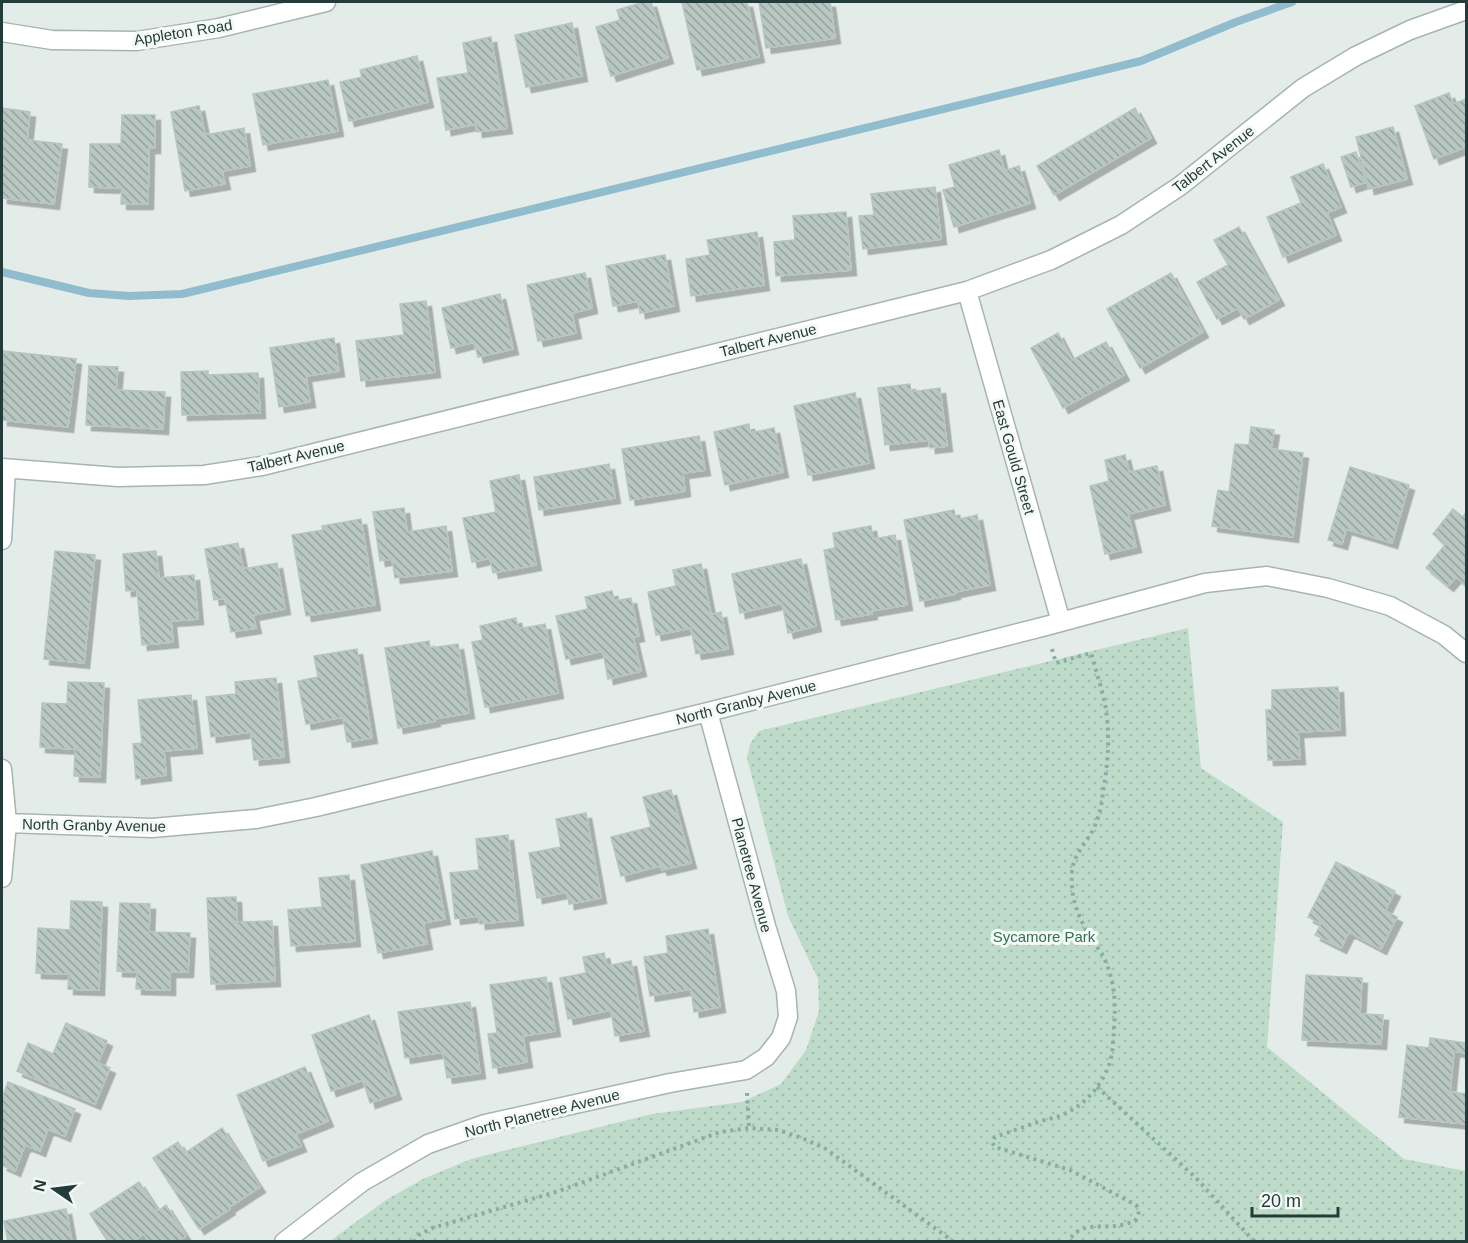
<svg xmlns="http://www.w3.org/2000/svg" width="1468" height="1243" viewBox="0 0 1468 1243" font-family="Helvetica,sans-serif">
	<defs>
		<pattern id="green-dots" width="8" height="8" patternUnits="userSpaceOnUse" patternTransform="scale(1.5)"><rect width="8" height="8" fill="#bedbc9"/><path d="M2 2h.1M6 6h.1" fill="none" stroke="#a3bdad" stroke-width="1.8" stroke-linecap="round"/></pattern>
		<pattern id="building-back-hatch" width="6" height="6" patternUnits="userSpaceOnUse" patternTransform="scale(1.5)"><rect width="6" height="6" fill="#b9c7c3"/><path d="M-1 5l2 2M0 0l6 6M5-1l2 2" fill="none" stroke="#96a39f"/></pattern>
		<filter id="shadow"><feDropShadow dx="5.5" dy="5.5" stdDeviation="0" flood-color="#0004"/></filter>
	</defs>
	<rect width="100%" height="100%" fill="#e4ece9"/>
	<path fill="url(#green-dots)" d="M1188,628L1201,768L1283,822L1267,1047L1404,1159L1466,1171V1241H330L386,1200L423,1179L471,1159L652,1114L742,1102L781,1084L806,1050L819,1011L818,979L788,916L747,758L750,744L759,731Z"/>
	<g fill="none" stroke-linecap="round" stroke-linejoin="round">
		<path stroke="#90bccd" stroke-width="8" d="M2,272L89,293L129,296L182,294L1141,61L1236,22L1292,2"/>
	</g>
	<path fill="url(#building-back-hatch)" stroke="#b6c5c1" stroke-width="1.5" filter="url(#shadow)" d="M644,2H651L668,58L611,76L596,27L620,20L617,10Z
		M682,2H747L759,57L697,70Z
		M759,2H830L835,38L766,48Z
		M572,23L582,76L526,87L515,35Z
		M491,37L507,128L477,132L476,124L446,130L437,78L468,73L463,43Z
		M417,56L428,102L349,121L340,82L362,77L360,70Z
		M328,80L338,131L263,145L253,94Z
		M1449,93L1453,104L1466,99V147L1434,159L1415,106Z
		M199,106L205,135L244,128L250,166L222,171L225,184L185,191L171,112Z
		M2,108L30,112L27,140L62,144L54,204L2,198Z
		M1135,108L1151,138L1054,195L1037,166Z
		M122,115H155V148H149L148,204H121L122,188L89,187L90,144H121Z
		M1393,127L1407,179L1369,189L1356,137Z
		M999,150L1004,171L1019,166L1030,203L954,227L943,190L955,187L949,165Z
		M1356,152L1366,182L1351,187L1341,157Z
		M1323,164L1341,207L1327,213L1336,235L1283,257L1267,217L1301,203L1291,177Z
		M935,187L941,239L863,249L859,216L874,215L871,194Z
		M846,212L851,270L776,276L774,242L795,240L793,216Z
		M1239,227L1279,300L1244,319L1238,308L1217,319L1197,282L1228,265L1214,240Z
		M757,232L764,285L691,296L686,259L710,255L707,240Z
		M665,255L674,306L640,313L638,301L613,306L606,266Z
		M585,273L592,308L572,313L576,333L538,341L527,285Z
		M1171,273L1203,332L1140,368L1107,309Z
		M500,294L513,349L478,357L474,342L451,348L442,308Z
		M426,301L435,372L361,381L356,341L404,335L400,304Z
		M1058,333L1072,360L1106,342L1124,375L1063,408L1031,348Z
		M334,338L339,371L306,376L310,402L279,407L270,348Z
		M3,351L76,359L68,427L2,420V366Z
		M89,366L118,367L116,390L165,392L163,429L86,425Z
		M208,371V375L258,373L260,413L182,415L181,372Z
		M910,384L911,392L940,388L947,446L930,448L929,440L885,445L878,388Z
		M855,393L869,463L808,475L794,406Z
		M749,424L750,433L774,428L783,472L725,485L714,432Z
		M1251,427L1274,430L1271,449L1303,453L1293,537L1212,526L1218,490L1229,492L1235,444L1249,445Z
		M699,436L705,470L683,473L685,491L630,500L622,449Z
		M1125,455L1129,472L1157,466L1165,505L1128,514L1136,547L1105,554L1090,486L1109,481L1105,460Z
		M609,464L615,498L539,510L534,477Z
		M1350,467L1409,485L1392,543L1346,529L1342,544L1328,540Z
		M519,475L536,565L493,573L490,558L472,562L463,518L496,512L490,481Z
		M404,508L407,532L446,526L452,571L395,578L392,559L380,561L373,512Z
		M1453,509L1463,517L1466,512V585L1456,577L1448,586L1426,568L1445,545L1433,534Z
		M954,510L956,520L977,515L990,585L955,592V594L920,601L904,520Z
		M361,519L375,605L306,616L292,535L323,530L322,526Z
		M871,526L873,539L895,535L907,605L871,611L872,614L836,620L824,550L835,548L833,533Z
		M238,543L243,569L277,563L285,609L253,615L256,628L231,632L225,598L214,600L205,549Z
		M55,551L95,555L84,663L44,659Z
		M156,551L159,578L194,575L198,619L171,621L173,642L142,645L137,590L126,591L123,554Z
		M801,559L816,626L788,633L782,603L740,613L732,574Z
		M701,564L711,615L721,612L728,649L696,654L691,628L656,635L648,592L676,586L673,570Z
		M612,591L614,601L631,598L639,636L633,637L641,671L608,679L603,651L566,659L556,616L588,609L585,597Z
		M516,618L518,629L545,624L558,693L485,707L472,642L483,640L480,626Z
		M429,641L430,648L458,644L469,713L434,719L435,721L398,728L385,648Z
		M357,649L372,738L347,742L343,717L306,724L298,681L318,677L314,656Z
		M276,678L284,757L254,760L251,732L211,737L206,697L236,694L235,682Z
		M68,682L104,683L100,777L74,776L75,749L40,747L42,703L67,704Z
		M1338,687L1340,730L1298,732L1300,759L1268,760L1266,710H1272V690Z
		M191,695L197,748L164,751L166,775L136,779L133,744L142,743L138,700Z
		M671,790L691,863L662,870L660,866L621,876L611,837L651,827L643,797Z
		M586,813L601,898L569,904L567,892L537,898L529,853L561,847L556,819Z
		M508,835L518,920L480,924L479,916L455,919L450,873L479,870L476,839Z
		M432,851L445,919L423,923L427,944L378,953L361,865Z
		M1336,862L1395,891L1385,911L1397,917L1381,949L1349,932L1341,948L1315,935L1321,924L1308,917Z
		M349,875L355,941L291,946L288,910L322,907L319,878Z
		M236,897L237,922L272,921L275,981L211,984L207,898Z
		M71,901L102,902L99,990L68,989L69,974L36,973L38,928L70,930Z
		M120,903L150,904L149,932L190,933L188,972H170V990L136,989L137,972L117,971Z
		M708,929L720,1007L694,1012L691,989L650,996L644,957L668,953L666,936Z
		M604,953L607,966L631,961L644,1031L615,1036L611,1010L568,1019L560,978L586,973L583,957Z
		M1306,975L1362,978L1360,1014L1383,1015L1381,1044L1302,1040Z
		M546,977L555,1031L523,1036L527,1062L493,1068L488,1034L497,1033L490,985Z
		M470,1002L480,1073L447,1078L443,1052L405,1058L398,1012Z
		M369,1015L396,1094L370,1103L363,1080L331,1091L312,1035Z
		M66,1023L107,1041L98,1063L110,1068L95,1104L17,1071L28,1043L53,1054Z
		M1430,1038L1466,1043V1053L1454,1051L1450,1092L1466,1094V1124L1399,1117L1407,1045L1429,1048Z
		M305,1067L328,1121L296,1134L301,1146L263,1161L237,1095Z
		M8,1082L75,1109L65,1136L48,1129L40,1151L25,1145L15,1171L2,1165V1098Z
		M222,1128L260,1187L229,1207L230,1209L199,1229L153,1158L178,1142L185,1153Z
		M139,1182L158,1211L166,1205L186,1236L177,1242H149L144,1234L132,1242H108L90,1214Z
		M66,1209L72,1242H8L4,1221Z"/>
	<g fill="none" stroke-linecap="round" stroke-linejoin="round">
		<defs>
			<path id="minor" d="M2,32L52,40L137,41L219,28L326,2
				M967,291L1061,622
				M2,468L118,477L204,475L262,466L967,291L1051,260L1121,225L1180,186L1303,88L1356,56L1410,30L1466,10
				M2,540L6,469
				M2,769L7,823L2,878
				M7,823L152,828L256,819L316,807L708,712L1046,626L1205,583L1267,576L1328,588L1390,606L1444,635L1466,653
				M284,1242L362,1182L428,1144L485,1124L670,1083L746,1070L766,1057L781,1038L788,1017L786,991L766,926L708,712"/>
		</defs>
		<use href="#minor" stroke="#a7b4b1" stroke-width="21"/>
		<path stroke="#86ada6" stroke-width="4" stroke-dasharray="3 4.5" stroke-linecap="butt" d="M1052,649L1056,663L1091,653C1096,672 1103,691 1106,710C1110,738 1108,764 1103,792C1102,802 1100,813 1096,823C1090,840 1074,852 1072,871C1070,895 1077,915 1089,935C1094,943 1100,950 1104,958C1115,981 1116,1004 1114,1029C1113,1041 1113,1054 1109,1065C1101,1086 1085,1105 1064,1114C1056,1118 1047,1119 1038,1122C1024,1127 1009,1132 995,1137L992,1142L995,1147L1070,1170L1136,1205C1140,1211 1139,1214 1135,1221C1129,1223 1123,1225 1117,1226C1098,1228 1079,1222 1068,1242
			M1097,1087L1195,1177L1251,1238L1256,1242
			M747,1093L749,1128
			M414,1242L419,1235L432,1228L556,1192L720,1132L749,1128L778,1130L802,1138L826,1149L954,1242"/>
		<use href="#minor" stroke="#fff" stroke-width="18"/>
	</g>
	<g text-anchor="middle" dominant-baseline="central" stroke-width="6" stroke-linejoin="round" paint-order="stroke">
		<g font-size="15" fill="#243c39" stroke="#f4f9f7">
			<text transform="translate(183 32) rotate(-9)">Appleton Road</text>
			<text transform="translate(1213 159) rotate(-38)">Talbert Avenue</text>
			<text transform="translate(768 340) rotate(-14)">Talbert Avenue</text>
			<text transform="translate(296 456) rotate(-13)">Talbert Avenue</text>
			<text transform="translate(1014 457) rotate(74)">East Gould Street</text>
			<text transform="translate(746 702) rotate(-14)">North Granby Avenue</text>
			<text transform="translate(94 825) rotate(1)">North Granby Avenue</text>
			<text transform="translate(752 875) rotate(75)">Planetree Avenue</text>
			<text transform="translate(542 1113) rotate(-14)">North Planetree Avenue</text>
		</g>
		<g font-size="15" fill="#327051" stroke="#f4f9f7">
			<text x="1044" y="936">Sycamore Park</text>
		</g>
	</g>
	<rect width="1468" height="1243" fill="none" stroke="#243c39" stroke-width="6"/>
	<g transform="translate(54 1189) rotate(284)" stroke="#f4f9f7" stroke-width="4.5" paint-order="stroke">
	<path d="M0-4.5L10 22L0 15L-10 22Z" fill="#243c39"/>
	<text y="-9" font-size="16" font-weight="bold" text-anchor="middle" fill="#243c39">N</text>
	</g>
	<path d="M1252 1207v9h86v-9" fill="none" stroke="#243c39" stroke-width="3"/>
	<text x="1261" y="1207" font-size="18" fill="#243c39" stroke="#f4f9f7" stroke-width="4.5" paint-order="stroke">20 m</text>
</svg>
